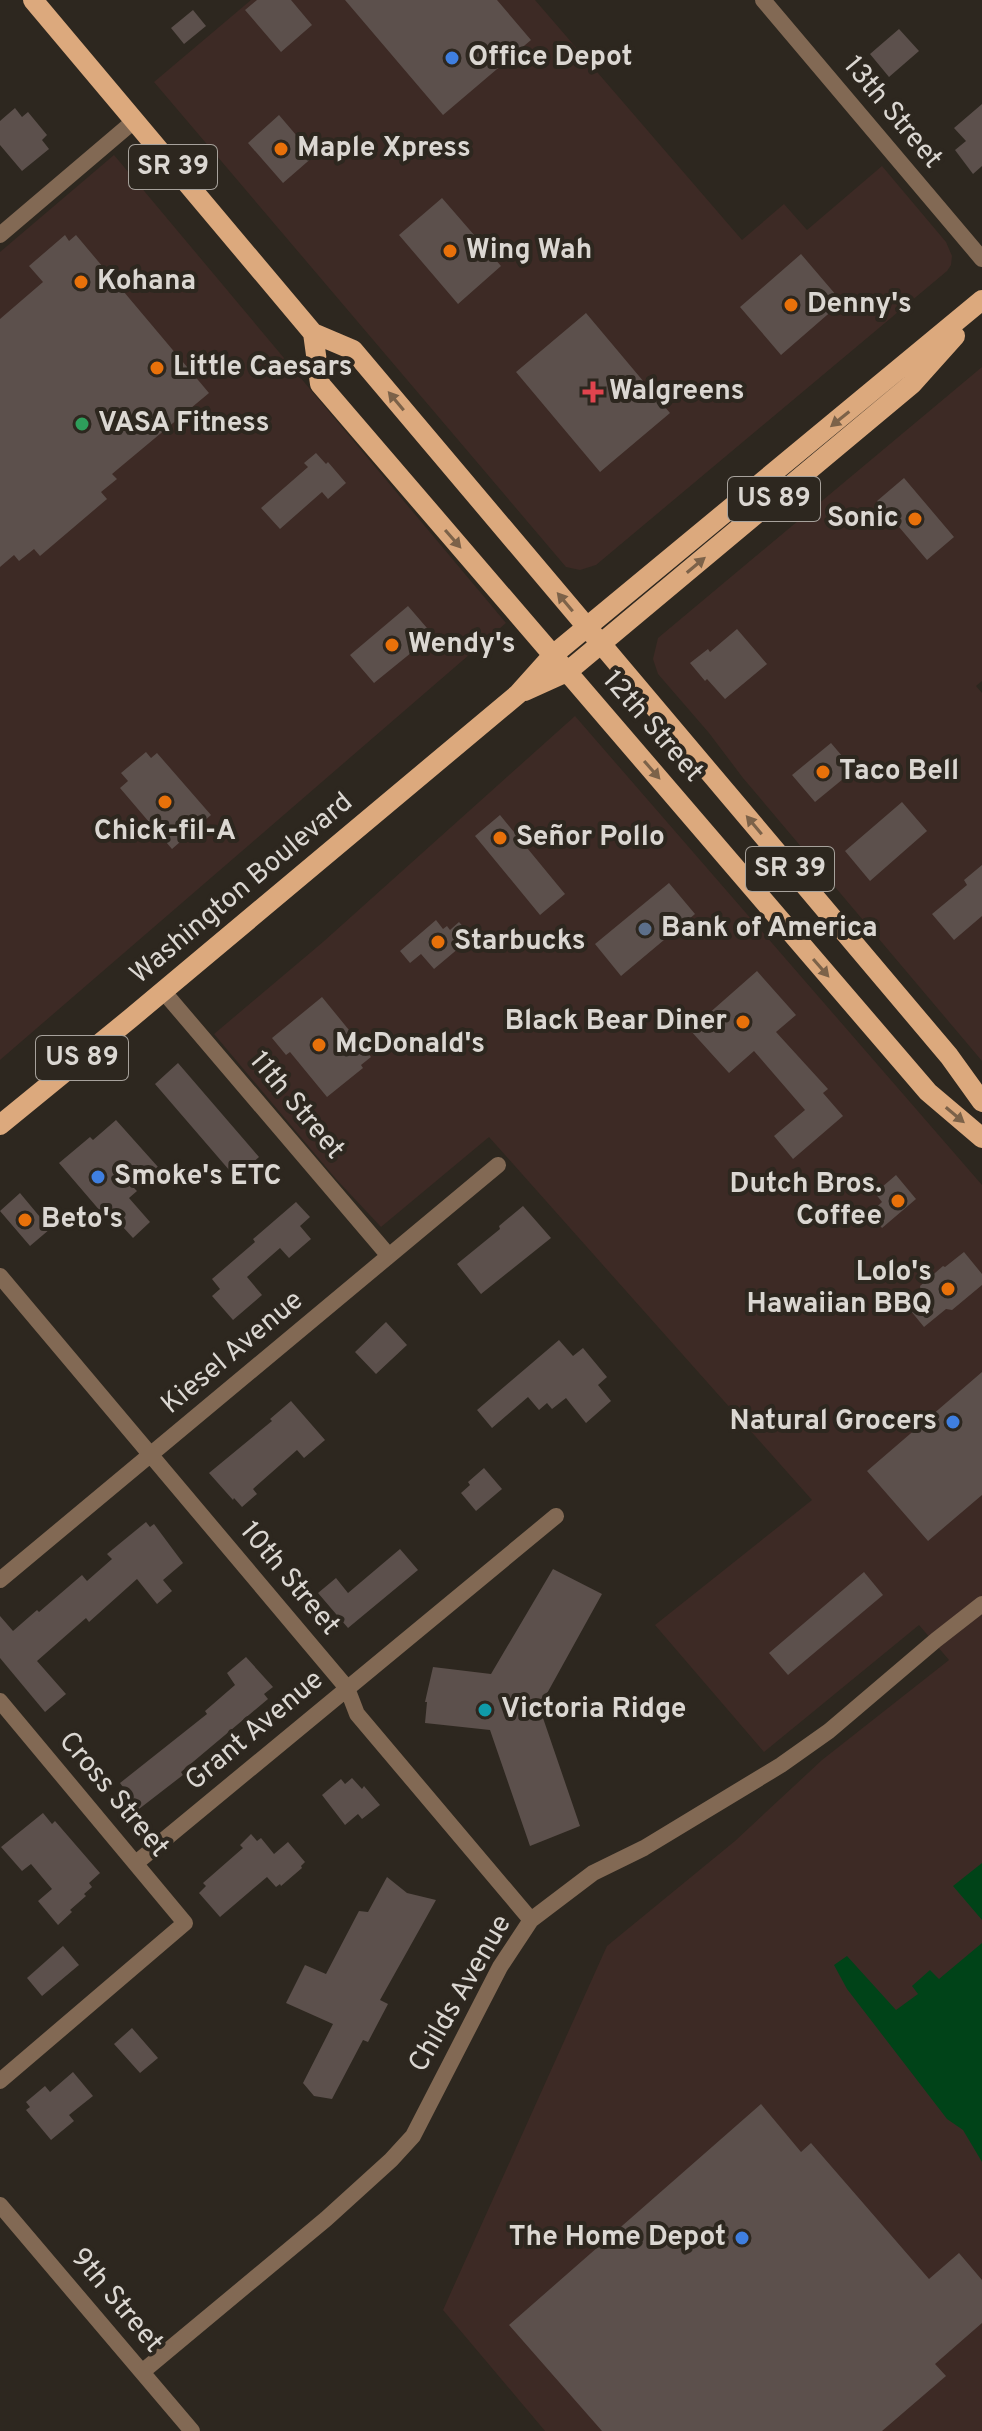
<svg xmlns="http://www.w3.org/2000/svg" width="982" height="2431" viewBox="0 0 982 2431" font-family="Overpass,sans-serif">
	<rect width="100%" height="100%" fill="#2d271f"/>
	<path fill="#3d2a25" d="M251,0H535L742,240L784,204L807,230L882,166L946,242L952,256L951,265L947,271L596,565L580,570L566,567L154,82Z
		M114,155L506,623L0,1060V252Z
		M982,367V681L976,686L982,693V1061L743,778L709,733L658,674L653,659L658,638Z
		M575,716L982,1185V2431H545L443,2310L607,1946L735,1841L822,1760L949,1660L919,1625L764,1752L655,1625L812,1500L489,1137L381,1227L336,1179L214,1034L323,942Z"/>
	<path fill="#004318" d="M982,1863V1920L953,1886Z
		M982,1943V2162L963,2130L947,2119L847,1989L834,1965L847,1956L896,2010L918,1994L912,1986L930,1970L939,1979Z"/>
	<path fill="#5c504c" d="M257,0H291L312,25L281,52L245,10Z
		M345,0H497L531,40L443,115Z
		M193,10L206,26L184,44L171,28Z
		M899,29L919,51L889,77L870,54Z
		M982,104V166L973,174L955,150L966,141L954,128Z
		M15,108L22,117L28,112L47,135L42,140L49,149L22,171L0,145V121Z
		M279,115L314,156L283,183L248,143Z
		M442,198L501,266L458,304L399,235Z
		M65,235L69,241L76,235L209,393L112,474L117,479L101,492L107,499L40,556L34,549L19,561L14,555L0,567V319L43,282L29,266Z
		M801,254L842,302L781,355L740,307Z
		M586,313L670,413L600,472L516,372Z
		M316,453L326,464L328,462L346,483L328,499L322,492L280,529L261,508L308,467L304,463Z
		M904,478L954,537L927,560L877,501Z
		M408,606L433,635L374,683L350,655Z
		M737,629L767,664L725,699L707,679L705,681L690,663L708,649L710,652Z
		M831,743L854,770L815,802L792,775Z
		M146,752L151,758L157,753L211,815L172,849L120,788L128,781L121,773Z
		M902,802L927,831L870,881L845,851Z
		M500,815L565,894L540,915L475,836Z
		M982,865V916L954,940L932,914L967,885L964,880Z
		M669,883L695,914L621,976L595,944Z
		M436,920L443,929L447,926L450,930L459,922L472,937L434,969L421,954L410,963L400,951Z
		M757,971L796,1015L776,1032L828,1089L823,1093L843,1116L793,1159L774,1136L805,1110L754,1051L729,1073L690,1030Z
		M322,997L371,1057L361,1065L363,1068L327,1097L290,1052L286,1055L272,1038Z
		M178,1063L259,1157L236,1178L155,1084Z
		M116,1120L158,1167L134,1188L137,1191L129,1198L150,1222L133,1238L112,1215L107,1219L59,1163L90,1137L93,1140Z
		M896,1175L916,1199L882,1228L870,1213L882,1202L875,1193Z
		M20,1193L50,1229L30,1246L0,1211Z
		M296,1202L310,1217L300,1226L311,1239L289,1258L280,1248L247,1277L262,1295L233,1320L212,1296L220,1289L212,1279L255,1242L253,1239Z
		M523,1206L551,1238L481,1294L457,1264L500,1229L499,1226Z
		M964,1252L982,1274V1285L952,1310L946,1309L924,1327L906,1305L921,1293L920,1286L943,1266L945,1267Z
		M386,1322L407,1345L376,1374L355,1352Z
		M559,1340L573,1356L583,1348L607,1377L598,1385L611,1401L586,1423L566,1398L552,1409L547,1403L539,1410L528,1397L492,1428L477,1410Z
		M982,1372V1495L928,1541L867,1471Z
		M291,1401L325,1440L304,1458L297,1450L253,1489L257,1494L242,1507L234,1498L233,1500L209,1473L272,1421L270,1419Z
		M484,1468L502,1489L476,1511L461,1493L470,1485L468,1482Z
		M146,1522L150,1527L154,1524L183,1563L163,1580L172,1591L157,1604L137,1579L89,1622L86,1618L37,1661L66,1694L45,1712L0,1658V1616L13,1631L37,1610L39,1612L82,1575L87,1581L112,1559L107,1554Z
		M400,1549L418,1570L348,1628L318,1593L336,1578L348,1593Z
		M553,1569L602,1594L545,1697L543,1718L580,1826L530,1846L490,1730L425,1723L427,1702H425L433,1667L491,1674Z
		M864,1572L883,1595L788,1675L769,1653Z
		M246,1657L273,1687L264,1694L268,1699L181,1772L183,1775L139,1809L120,1783L207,1714L205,1711L235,1685L227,1673Z
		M352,1778L362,1789L364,1786L380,1805L362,1819L358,1814L345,1825L322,1795L341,1779L345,1784Z
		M43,1813L52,1824L55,1821L100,1873L89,1883L92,1887L84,1894L86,1896L70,1910L72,1912L58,1925L38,1901L52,1889L31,1864L22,1871L1,1847Z
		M251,1834L257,1841L261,1838L274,1854L288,1842L305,1862L301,1866L302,1868L281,1886L280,1884L276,1887L267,1877L220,1917L199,1893L206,1886L203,1883L243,1848L240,1845Z
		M387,1877L407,1893L436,1900L380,2000L388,2004L368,2042L363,2040L332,2099L314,2096L303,2083L333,2024L286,2003L305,1965L326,1974L359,1911L368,1912Z
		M63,1946L79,1965L42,1996L27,1978Z
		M132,2028L158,2058L140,2073L114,2044Z
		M73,2072L93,2096L69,2115L74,2121L51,2140L26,2110L30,2107L26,2102L45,2086L50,2092Z
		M761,2104L801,2152L811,2143L929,2279L959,2253L982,2280V2323L935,2364L946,2376L882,2431H602L509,2325Z"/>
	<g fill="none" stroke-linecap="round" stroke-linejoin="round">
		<path stroke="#826954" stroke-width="16" d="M763,0L982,259
			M0,235L134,121
			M163,991L389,1256
			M0,1276L347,1688L357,1714L531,1920
			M0,1580L498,1165
			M0,1701L185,1923L0,2081
			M136,1863L556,1516
			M0,2205L192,2431
			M142,2372L326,2219L391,2160L413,2136L500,1967L531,1920L593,1873L644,1848L781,1765L829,1731L936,1640L982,1604"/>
		<path stroke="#dca97d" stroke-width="20" d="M33,0L313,333L353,350L949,1056L982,1102
			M313,333L320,384L928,1092L982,1138
			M525,691L567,672L912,384L955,336
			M0,1125L131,1018L518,694L553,655L982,300"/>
	</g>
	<defs><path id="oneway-solid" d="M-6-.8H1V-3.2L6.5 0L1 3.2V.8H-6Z" transform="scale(2)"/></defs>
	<g fill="#7c6249">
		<use href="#oneway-solid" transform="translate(396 401) rotate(-130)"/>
		<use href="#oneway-solid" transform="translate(840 419) rotate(141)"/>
		<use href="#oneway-solid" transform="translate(453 539) rotate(49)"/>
		<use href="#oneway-solid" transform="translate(696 565) rotate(-40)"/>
		<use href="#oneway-solid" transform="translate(565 602) rotate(-130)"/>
		<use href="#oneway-solid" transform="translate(652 770) rotate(49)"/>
		<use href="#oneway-solid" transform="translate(754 825) rotate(-130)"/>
		<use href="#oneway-solid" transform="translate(821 968) rotate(49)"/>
		<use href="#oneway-solid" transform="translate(955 1115) rotate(40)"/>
	</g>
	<g fill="#3f7fe0" stroke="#2d271f" stroke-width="3">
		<circle cx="452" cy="58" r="8"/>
		<circle cx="98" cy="1177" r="8"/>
		<circle cx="953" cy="1422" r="8"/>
		<circle cx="742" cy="2238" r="8"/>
	</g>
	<g fill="#e8710a" stroke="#2d271f" stroke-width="3">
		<circle cx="281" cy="149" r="8"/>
		<circle cx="450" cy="251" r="8"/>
		<circle cx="81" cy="282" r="8"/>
		<circle cx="791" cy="305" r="8"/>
		<circle cx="157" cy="368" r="8"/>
		<circle cx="915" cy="519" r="8"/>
		<circle cx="392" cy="645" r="8"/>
		<circle cx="823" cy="772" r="8"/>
		<circle cx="165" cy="802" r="8"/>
		<circle cx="500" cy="838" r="8"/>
		<circle cx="438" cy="942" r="8"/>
		<circle cx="743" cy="1022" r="8"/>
		<circle cx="319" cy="1045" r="8"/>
		<circle cx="898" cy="1201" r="8"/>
		<circle cx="25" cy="1220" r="8"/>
		<circle cx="948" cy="1289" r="8"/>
	</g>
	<path fill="#e0444e" stroke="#2d271f" stroke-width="3" d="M589 380h8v8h8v8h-8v8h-8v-8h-8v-8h8z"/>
	<circle fill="#2e9e5b" stroke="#2d271f" stroke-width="3" cx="82" cy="424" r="8"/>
	<circle fill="#5c6f8a" stroke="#2d271f" stroke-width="3" cx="645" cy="929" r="8"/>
	<circle fill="#0f9aa8" stroke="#2d271f" stroke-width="3" cx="485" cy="1710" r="8"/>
	<g text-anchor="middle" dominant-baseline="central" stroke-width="8" stroke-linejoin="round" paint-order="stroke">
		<g fill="#2d271f" stroke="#a7a29c" stroke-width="2">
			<rect x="129" y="145" width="88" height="44" rx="6"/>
			<rect x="728" y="477" width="92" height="44" rx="6"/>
			<rect x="746" y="847" width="88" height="44" rx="6"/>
			<rect x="36" y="1036" width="92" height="44" rx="6"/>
		</g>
		<g font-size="26" font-weight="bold" fill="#dbd7d2">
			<text x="173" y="167">SR 39</text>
			<text x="774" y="499">US 89</text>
			<text x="790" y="869">SR 39</text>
			<text x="82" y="1058">US 89</text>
		</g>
		<g font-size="28" font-weight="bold" fill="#dbd7d2" stroke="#2d271f" text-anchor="start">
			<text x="468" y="58">Office Depot</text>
			<text x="297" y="149">Maple Xpress</text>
			<text x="466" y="251">Wing Wah</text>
			<text x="97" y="282">Kohana</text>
			<text x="807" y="305">Denny's</text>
			<text x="173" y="368">Little Caesars</text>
			<text x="609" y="392">Walgreens</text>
			<text x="98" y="424">VASA Fitness</text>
			<text x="899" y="519" text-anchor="end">Sonic</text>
			<text x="408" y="645">Wendy's</text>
			<text x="839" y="772">Taco Bell</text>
			<text x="165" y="832" text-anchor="middle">Chick-fil-A</text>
			<text x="516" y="838">Señor Pollo</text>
			<text x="661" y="929">Bank of America</text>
			<text x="454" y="942">Starbucks</text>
			<text x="727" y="1022" text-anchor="end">Black Bear Diner</text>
			<text x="335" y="1045">McDonald's</text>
			<text x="114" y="1177">Smoke's ETC</text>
			<text x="882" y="1185" text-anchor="end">Dutch Bros.<tspan x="882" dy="32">Coffee</tspan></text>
			<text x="41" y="1220">Beto's</text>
			<text x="932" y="1273" text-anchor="end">Lolo's<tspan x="932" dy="32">Hawaiian BBQ</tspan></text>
			<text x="937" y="1422" text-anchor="end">Natural Grocers</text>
			<text x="501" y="1710">Victoria Ridge</text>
			<text x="726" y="2238" text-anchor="end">The Home Depot</text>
		</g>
		<g font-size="28" fill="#dbd7d2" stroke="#2d271f">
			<text transform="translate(892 113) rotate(50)">13th Street</text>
			<text transform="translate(652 727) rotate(49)">12th Street</text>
			<text transform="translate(242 889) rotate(-40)">Washington Boulevard</text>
			<text transform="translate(296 1106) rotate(50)">11th Street</text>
			<text transform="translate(233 1353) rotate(-40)">Kiesel Avenue</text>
			<text transform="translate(289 1579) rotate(50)">10th Street</text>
			<text transform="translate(255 1731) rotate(-40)">Grant Avenue</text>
			<text transform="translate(113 1795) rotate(50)">Cross Street</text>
			<text transform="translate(461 1994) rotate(-60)">Childs Avenue</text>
			<text transform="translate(116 2301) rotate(50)">9th Street</text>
		</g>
	</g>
</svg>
